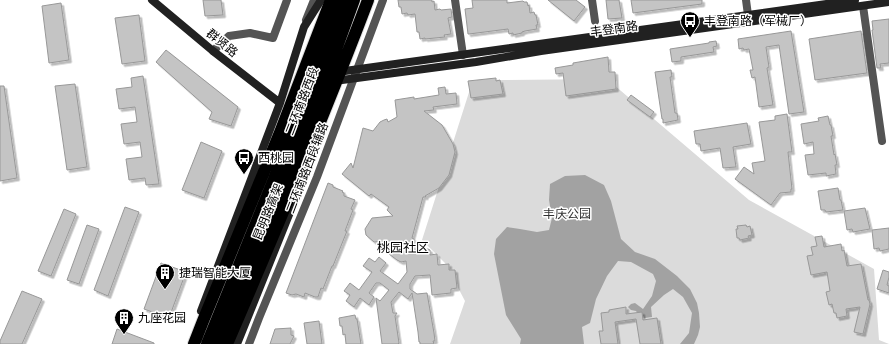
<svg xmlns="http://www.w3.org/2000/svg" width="889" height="344" viewBox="0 0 889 344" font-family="'Fira Sans Condensed','Noto Sans SC',sans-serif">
	<defs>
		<filter id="shadow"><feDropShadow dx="2.5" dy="2.5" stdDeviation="0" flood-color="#0004"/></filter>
	</defs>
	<rect width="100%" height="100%" fill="#fff"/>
	<path fill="#dbdbdb" d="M607,79L749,200L874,269L879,340L889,344H450L465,301L445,263L422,240L471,86L502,80Z"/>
	<path fill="#a2a2a2" d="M585,175L604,185L611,201L621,239L635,252L655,259L677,276L690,289L697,303L699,313L700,327L698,335L694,344H680L689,333L692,313L683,297L673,289L664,295L651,307L652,317L645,318L640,317L636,311L631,310L628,307L631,304L635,303L643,309L652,296L656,281L653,274L631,262L618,261L607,276L596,299L590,323L582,327L584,344H520L521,339L506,315L494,254L496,239L507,227L520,229L537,232L549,230L552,218L549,200L550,184L565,176Z"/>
	<path fill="#c4c4c4" stroke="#989898" filter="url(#shadow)" d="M203,0H221L223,15L205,16Z
		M398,0H432V2L434,1L435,10L440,9L441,10L451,9L452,17L448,18L451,34L444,35L445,37L425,39V38L420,39L419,32H417L415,14L408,15L407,13L402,14L401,7H399Z
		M472,0H507V3L523,1L524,2H527L528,6L529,5L530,13L534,12L535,15H536L538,25H536L537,29L525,31L522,32V33L513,35V33L509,34L508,29L469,34H468L465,9L473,8Z
		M548,0H576L585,7L574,21Z
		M606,0H619L622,18L608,19Z
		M631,0H702V4L633,13Z
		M61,3L69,60L49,63L42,6Z
		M139,15L145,61L122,64L115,18Z
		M889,19V63L880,64L881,68H877L872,30H873L872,21Z
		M791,31L804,112L789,114L779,45L766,47L769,67L767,68L773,105L759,107L755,77L752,78L750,70H753L749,49L744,50L743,48L739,49L738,39Z
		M861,31L867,73L815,80L809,39Z
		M716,41L717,46L713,47L714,52L681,57V61L672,62L670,49L709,43V42Z
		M166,50L238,107L231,126L209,119L212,112L156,62Z
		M608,57L609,72H615L616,89L566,96L563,73L556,74L555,68L573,65V63Z
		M671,70L672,77H670L675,113H677L678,120L663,123V119H662L655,72Z
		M143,76L159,184L146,185L145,178L129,180L126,159L142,157L140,142L124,144L121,124L137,122L135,107L119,109L116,89L132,87L131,78Z
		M496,78V81L500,80L503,94L471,98L468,81Z
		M75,84L87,167L67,170L55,86Z
		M0,86H4L17,178L0,181Z
		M445,87L446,94L456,93L457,104L433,107L434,110L424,111L442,125L453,144L455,152L449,175L439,188L425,196L426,197H423L412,238L414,239L415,250L428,249L430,250V255L437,254L438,265L449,264V270H455L457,288L451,289V293L432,295L430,275L415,276L410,284V289L417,294L427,293L434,333L435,341H433L434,344H420V342H419L418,332L412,293L408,299L399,292L391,302L393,313H397L395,316L399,343L398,344H382L376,298L380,301L389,290L380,283H376L369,293L374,297L369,305L360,298L354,307L346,301L350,295L344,291L350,283L359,290L372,272L363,266L369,258L375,262L379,257L386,263L380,271L398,284L407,272L406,261L401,262L397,260L389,254L387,241L374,242L366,235L365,229L372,218L393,216L387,210L389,207L371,194L369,196L342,174L351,163L353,168L363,128L373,131L380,122L384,120L387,119L388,122L397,117L395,100L414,97V99L439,95L438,88Z
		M631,95L654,112L650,117L627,100Z
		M787,114L792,152H788L792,189H791V192L780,193L771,205L735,179L744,167L754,174L752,163L765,161L759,122L775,120V116Z
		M828,116L830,125H831L833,136H831L834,155L835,154L837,165H835L836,174L826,176V173L808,175L805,155L814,154L813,142L804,144L801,124L819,121L818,118Z
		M747,123L751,144L733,147L736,167L723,168L720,148L701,151L700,144H696L694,131Z
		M201,142L222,151L204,198L182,190Z
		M328,183L333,185V187L343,191L342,192L344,193V196L355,200L351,209L353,210L345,231H347L333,266H332L323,289L321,288L318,297H315L305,293L304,297L296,294L292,295L286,293Z
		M838,188L840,200H841L843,210L826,212L825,210H821L818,191Z
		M125,207L139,212L108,296L94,290Z
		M865,208L870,229L853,232L852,229L847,230L844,211Z
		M64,209L76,214L51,276L38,271Z
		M87,225L99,229L79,284L67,280Z
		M746,225L747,227L750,226L752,235L748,236L749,238L740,240L739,238H737L736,229H738L737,226Z
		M889,228V249L880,251L879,248L874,249L872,230Z
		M822,236L824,247L841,244L842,251L844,250L847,266L861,264L868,300H869L870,304L863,334L854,332L860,307L846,309L847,316L837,318L836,313H834L832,304L829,305L826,292L830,291L827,272L811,275L807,256L813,255L811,247L817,246L815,237Z
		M161,263L186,272L169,318L144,309Z
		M883,270L889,272V277L887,285L889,286V293L877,289Z
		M22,291L42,299L22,344H0V341Z
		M626,307V314L642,312L643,320L657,318L661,344H640L636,319L615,322L618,344H601L599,331H603L601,313L609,312V310Z
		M355,315L356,319H357L361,344H346L345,334L343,335L342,326H340L339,318Z
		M319,321L322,344H307L304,323Z
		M291,328V335L294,336L290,344H270L275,329Z
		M117,329L154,343V344H112Z"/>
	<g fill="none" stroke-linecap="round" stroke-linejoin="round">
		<defs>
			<path id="highway" d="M194,344L203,321L281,130L331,0
				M207,344L302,110L342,0
				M219,344L312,116L354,0
				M227,344C276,230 324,116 368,0"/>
		</defs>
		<use href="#highway" stroke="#dbdbdb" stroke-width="14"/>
		<path stroke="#545454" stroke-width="8" d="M455,0L463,55
			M592,0L595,21
			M746,0L748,15
			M863,6L882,141
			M306,20L314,0
			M213,51L229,36L250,33L273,38L287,0
			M249,344L259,318L317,177L383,0"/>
		<path stroke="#212121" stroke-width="8" d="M152,0L213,51L280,103
			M345,71L855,0
			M342,80L476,62L541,51L889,2
			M201,311L280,103L304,27L321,0
			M237,344L307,170"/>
		<use href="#highway" stroke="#000" stroke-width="12"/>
	</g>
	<defs>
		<symbol id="bus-pin" viewBox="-11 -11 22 30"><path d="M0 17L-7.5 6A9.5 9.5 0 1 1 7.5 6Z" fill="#000" stroke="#fff"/><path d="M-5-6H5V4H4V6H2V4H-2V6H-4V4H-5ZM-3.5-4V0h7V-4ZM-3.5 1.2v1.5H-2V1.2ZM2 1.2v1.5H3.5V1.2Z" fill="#fff"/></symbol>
		<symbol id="building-pin" viewBox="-11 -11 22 30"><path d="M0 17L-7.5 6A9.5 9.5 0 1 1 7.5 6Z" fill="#000" stroke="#fff"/><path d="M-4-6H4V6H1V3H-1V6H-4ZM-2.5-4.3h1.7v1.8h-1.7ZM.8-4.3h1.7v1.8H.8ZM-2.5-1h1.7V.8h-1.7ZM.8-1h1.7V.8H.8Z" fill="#fff"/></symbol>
	</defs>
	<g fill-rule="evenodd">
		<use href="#bus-pin" x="679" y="10" width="22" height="30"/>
		<use href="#bus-pin" x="233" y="147" width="22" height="30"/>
		<use href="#building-pin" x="154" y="262" width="22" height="30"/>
		<use href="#building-pin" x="113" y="307" width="22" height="30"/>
	</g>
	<g text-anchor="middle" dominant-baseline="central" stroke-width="3" stroke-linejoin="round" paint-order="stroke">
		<g font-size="12" fill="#000" stroke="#fff" text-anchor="start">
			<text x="704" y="21">丰登南路（军械厂）</text>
			<text x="258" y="158">西桃园</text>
			<text x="179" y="273">捷瑞智能大厦</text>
			<text x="138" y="318">九座花园</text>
		</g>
		<g font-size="12" fill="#000" stroke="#fff">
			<text transform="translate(614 29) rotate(-8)">丰登南路</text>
			<text transform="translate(222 43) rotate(39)">群贤路</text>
			<text transform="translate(302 101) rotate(-69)">二环南路西段</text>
			<text transform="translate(307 168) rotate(-69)">二环南路西段辅路</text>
			<text transform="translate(268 212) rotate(-68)">昆明路高架</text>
		</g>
		<g font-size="12" fill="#323232" stroke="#fff">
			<text x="567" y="214">丰庆公园</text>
		</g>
		<g font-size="13" fill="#000" stroke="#fff">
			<text x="403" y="247">桃园社区</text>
		</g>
	</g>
</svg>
